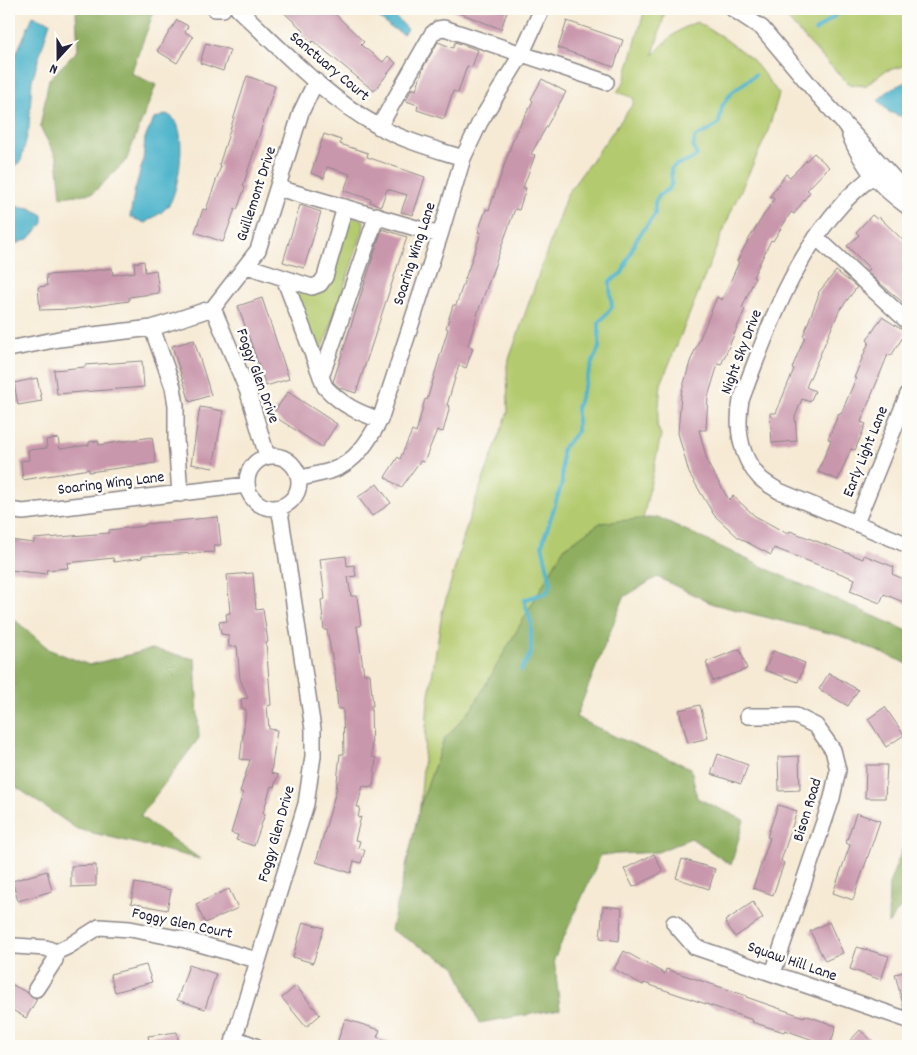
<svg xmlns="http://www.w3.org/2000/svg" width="917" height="1055" viewBox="0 0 917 1055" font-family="Dekko,sans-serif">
	<rect width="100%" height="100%" fill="#fdfcf7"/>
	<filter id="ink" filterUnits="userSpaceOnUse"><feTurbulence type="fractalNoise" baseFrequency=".02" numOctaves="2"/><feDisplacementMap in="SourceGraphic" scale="10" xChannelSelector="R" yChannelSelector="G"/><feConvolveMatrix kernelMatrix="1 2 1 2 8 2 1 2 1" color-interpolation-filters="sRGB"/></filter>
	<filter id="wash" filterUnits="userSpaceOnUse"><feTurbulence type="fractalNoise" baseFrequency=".0096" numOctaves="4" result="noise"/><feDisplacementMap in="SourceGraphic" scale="20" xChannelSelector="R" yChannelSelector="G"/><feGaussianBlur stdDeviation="1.12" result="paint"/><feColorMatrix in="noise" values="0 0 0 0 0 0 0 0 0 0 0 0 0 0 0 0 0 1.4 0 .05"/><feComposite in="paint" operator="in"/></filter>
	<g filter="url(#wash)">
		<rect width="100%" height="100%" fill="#f6ead4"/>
		<path fill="#b4ca6e" stroke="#6b7654" d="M645,9H666L653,55C669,39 675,30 697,22L721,36L752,59L779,94L767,134L733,207L661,384L657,426L661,435L643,519L600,523L473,707L444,740L420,806L428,702L442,613L469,518L508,412L507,365L567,194L633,104L634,98L617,92L624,82Z
			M778,9H908V65L885,71L865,86L849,84L825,60Z
			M357,217L364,221L363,231L324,345L320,351L315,350L294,295L298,289L327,287L350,220Z"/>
		<path fill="#8fae61" stroke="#58684e" d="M86,9H155L131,73L156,85L126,161L93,193L61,197L57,158L40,127L49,79L78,50L76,12Z
			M658,517L778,574L908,631V664L841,636L713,604L657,577L624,597L576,717L616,737L691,768L697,798L744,820L731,865L691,838L658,852L601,855L554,959L560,1009L479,1023L455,966L391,930L420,806L444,740L473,707L564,548L600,523Z
			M9,615L50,650L89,665L152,649L195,659L199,738L140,816L200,859L77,829L9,782Z
			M908,834V898L888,924L889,884Z"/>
		<path fill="#4bb3ca" stroke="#366a82" d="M368,9H388L408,29L403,34L390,27Z
			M33,16L50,22L32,80L29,128L21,161L9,171V70Z
			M908,81V119L889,112L878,100L892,88Z
			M167,114C170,116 175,119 176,122C186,138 179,187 170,203C165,212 153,217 145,223L130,217L134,193L143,161L145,138L154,119Z
			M9,205L30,208L43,215V223L30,238L9,247Z"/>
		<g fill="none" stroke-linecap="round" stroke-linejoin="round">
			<path stroke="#4bb3ca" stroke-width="4" d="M815,31L844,9
				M521,670L531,653V622L524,600L547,592L551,583L542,545L562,483V449L577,432V407L592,363L599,348V323L612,307L610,289V281L622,273L636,240L655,214V203L659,195L669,189L672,183L671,169C680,159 687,166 697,155L693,148L695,137L710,130L719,123L722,106L731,93L755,75"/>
		</g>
		<g id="blocks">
			<path fill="#c997ac" d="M280,9H330L364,42L361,45L383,62L388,56L396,63L374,91L313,41L311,43L302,34L304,31Z
				M449,9H508L501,29Z
				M177,20L188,26L185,32L193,37L177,63L157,51Z
				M567,21L623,40L614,67L558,48Z
				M438,42L453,48L455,42L478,50L472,67L467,66L458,93L453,91L444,119L417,110L418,105L406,101L412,88L416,90L424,66Z
				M206,43L230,50L223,71L200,63Z
				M247,76L275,86L243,186L245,187L237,210L235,209L223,242L195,232L203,209L206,210L221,166L219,165Z
				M542,79L566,92L531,154L535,155L523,188H526L519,210L515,209L478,312L468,346L473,348L466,368L459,365L447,405L450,406L443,432L437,430L424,462L420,461L401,488L385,477L398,457L400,459L412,431L416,433L425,399L427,400L448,329L446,328L453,305H456L481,233L478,232L486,209L489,210L515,134L533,101L531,99Z
				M324,134L341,140L340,144L368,153L367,157L425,177L413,215L401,212L407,195L387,189L381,206L370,202L371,199L344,191L350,174L327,167L324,178L311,173Z
				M814,153L829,167L807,190L810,192L794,214L791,212L773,241L771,240L753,277L755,278L742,308L745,309L721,365L718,364L708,397L706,430H699L708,464L729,500L733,496L755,516L788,534L790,531L863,559L864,555L894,567L892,574L908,581V604L884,594L880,603L850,591L855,579L774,548L771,555L739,538L714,515L689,473L678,433L681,394L690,362L717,297L722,300L739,262L737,261L750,237L774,199L770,196L786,174L790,177Z
				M300,205L321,212L304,268L283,262Z
				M872,215L877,219L879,217L908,245V307L867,272L870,269L847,246L859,235L856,232Z
				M382,229L407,237L356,393L340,388L333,382Z
				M144,261L145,272L156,270L159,293L129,297V301L73,309L40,310L38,287L47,286L46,275L79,273L112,268L113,275L135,272L134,263Z
				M836,271L857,287L839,311L806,387L815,391L810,402L802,399L795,417L797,441L772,443L770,413H776L794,369L792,368L805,337L803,336L819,294L818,293Z
				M262,298L289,379L266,386L238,306Z
				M882,317L906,332L891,356L888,354L861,422L866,424L855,450L851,449L838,480L818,472L831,440L828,439L839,413L841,414L856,378H854L869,342L867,340Z
				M194,340L211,395L190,402L172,346Z
				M142,361L144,387L57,394L54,370L85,367V365Z
				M37,378L42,401L18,405L14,383Z
				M288,392L337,424L322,447L272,415Z
				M200,407L223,411L213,468L191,464Z
				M152,437L156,463L89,472V469L23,480L21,461L29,460L28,450L47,448L46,440L58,438L60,449L89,445V442L98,441L99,445Z
				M377,484L391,503L372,516L358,497Z
				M218,517L221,545H214L215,552L142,556V558L114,562L113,558L67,563L68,568L46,570L47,574L9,570V540L34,543V539L109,533V530L145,526V524Z
				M346,556L347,566L354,565L356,576L348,577L351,596H357L361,626H357L364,674H370L373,706H371L372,757L376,758L373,787L363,786L357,807H360L358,818L361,817L355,840L360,841L358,848L365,850L361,863L354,861L351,873L316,862L336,791L340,754H344L343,709H338L335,673L327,630H324L321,600L325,599L320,559Z
				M253,573L256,610L263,609L268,642L266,643L271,705L267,706L269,729L277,730L271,773L278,775L274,787L271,786L263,813L265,814L254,846L236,840L238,835L231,833L243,793L240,792L250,760L240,759L246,709H242L241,699L248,698L240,679L237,646L229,647L228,635L221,634L219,622L227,621L226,614L230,613L227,575Z
				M740,649L747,669L713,681L706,662Z
				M773,651L805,663L798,682L765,670Z
				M829,673L858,690L848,706L819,689Z
				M700,705L708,738L688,743L679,710Z
				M885,707L904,735L886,747L868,719Z
				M718,754L748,765L741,784L711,774Z
				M799,756L800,790L779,791L778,757Z
				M866,765H887L885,798H865Z
				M778,805L797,811L781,861L784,863L773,895L753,888L770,838L767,837Z
				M856,813L880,821L853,900L833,893L850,845L846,843Z
				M654,854L663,872L633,887L624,869Z
				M682,859L715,869L709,889L676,878Z
				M96,865V886L71,887V866Z
				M47,871L52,891L18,901L12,881Z
				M135,883L171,890L167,910L131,903Z
				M229,889L238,908L205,923L196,904Z
				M753,902L763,918L735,937L725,921Z
				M603,906L622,908L619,941L600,938Z
				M303,922L324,928L313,963L293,957Z
				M829,922L843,953L825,961L810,931Z
				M857,947L889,956L881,980L850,969Z
				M624,951L665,974L666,969L747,996L746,997L804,1017L805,1015L836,1026L830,1046L785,1030L784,1032L752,1022L753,1020L644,983L643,985L614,969Z
				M146,965L152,982L115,992L110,974Z
				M189,965L216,974L205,1009L177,1000Z
				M908,971V1010L904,1009L895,974Z
				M9,983L28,993L31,997L37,999L26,1018L9,1008Z
				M296,986L320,1015L306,1027L282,998Z
				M345,1019L380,1030L377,1037L399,1045L398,1046H336Z
				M860,1030L878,1046H845Z
				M177,1032L179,1046H150L148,1036Z"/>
		</g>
	</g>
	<g filter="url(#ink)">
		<use href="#blocks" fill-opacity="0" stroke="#8c8688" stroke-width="1"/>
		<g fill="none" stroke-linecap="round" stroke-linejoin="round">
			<defs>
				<path id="minor" d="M215,9H223
					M238,9C282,50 325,97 378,126C404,141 435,149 463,158
					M733,9L762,28L818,95L908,194
					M379,127L432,34L438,29L444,28L606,82
					M850,136C864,168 879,186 908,207
					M883,167C869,179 855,190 843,203C792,259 767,331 741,400C736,428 740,457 760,478C765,483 773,487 779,491L908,545
					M278,188L440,235
					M816,237L908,322
					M247,266L312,287L320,284L325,277L345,207
					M284,278L325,387C342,405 357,412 380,420
					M213,308L248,392L267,456
					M152,328L173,387L176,405V439L180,494
					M9,349L59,339L152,328L213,308L258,250L301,112L316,81
					M321,377L377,215
					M247 482a26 26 0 1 1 52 0a26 26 0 1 1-52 0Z
					M299,479C310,475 322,474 333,470C356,462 369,440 380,420L440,235L463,158L480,122L521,55L542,9
					M9,510L23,512L247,485
					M856,523L908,394
					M748,716H796L816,726L833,750L838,770L832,798L773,973
					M674,923L695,947L908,1020
					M15,946L46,948L56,952L69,946L99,927L130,929L182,939L257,960
					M36,989L55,960L56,952
					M234,1038L255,1046
					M232,1046L306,804L313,756V729L281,518L278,508"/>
			</defs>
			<use href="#minor" stroke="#8c8688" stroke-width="18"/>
			<use href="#minor" stroke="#fff" stroke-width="15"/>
		</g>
	</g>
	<g text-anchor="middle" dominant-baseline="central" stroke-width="5" stroke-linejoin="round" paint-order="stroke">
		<g font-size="16" fill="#22223b" stroke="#fdfcf7">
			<text transform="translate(329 67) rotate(40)">Sanctuary Court</text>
			<text transform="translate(257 194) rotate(-72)">Guillemont Drive</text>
			<text transform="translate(415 254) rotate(-72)">Soaring Wing Lane</text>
			<text transform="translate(742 352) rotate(-69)">Night Sky Drive</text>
			<text transform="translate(257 376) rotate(70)">Foggy Glen Drive</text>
			<text transform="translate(866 452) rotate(-68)">Early Light Lane</text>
			<text transform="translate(111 484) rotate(-7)">Soaring Wing Lane</text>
			<text transform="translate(808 810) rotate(-73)">Bison Road</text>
			<text transform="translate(277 834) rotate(-74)">Foggy Glen Drive</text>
			<text transform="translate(182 924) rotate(12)">Foggy Glen Court</text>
			<text transform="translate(792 962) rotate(19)">Squaw Hill Lane</text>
		</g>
	</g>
	<rect width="917" height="1055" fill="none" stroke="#fdfcf7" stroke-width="30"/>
	<g transform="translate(58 58) rotate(201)" stroke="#fdfcf7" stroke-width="4" paint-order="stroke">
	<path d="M0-4L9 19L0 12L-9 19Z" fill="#22223b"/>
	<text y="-8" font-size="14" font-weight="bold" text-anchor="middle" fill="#22223b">N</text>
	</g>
</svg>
